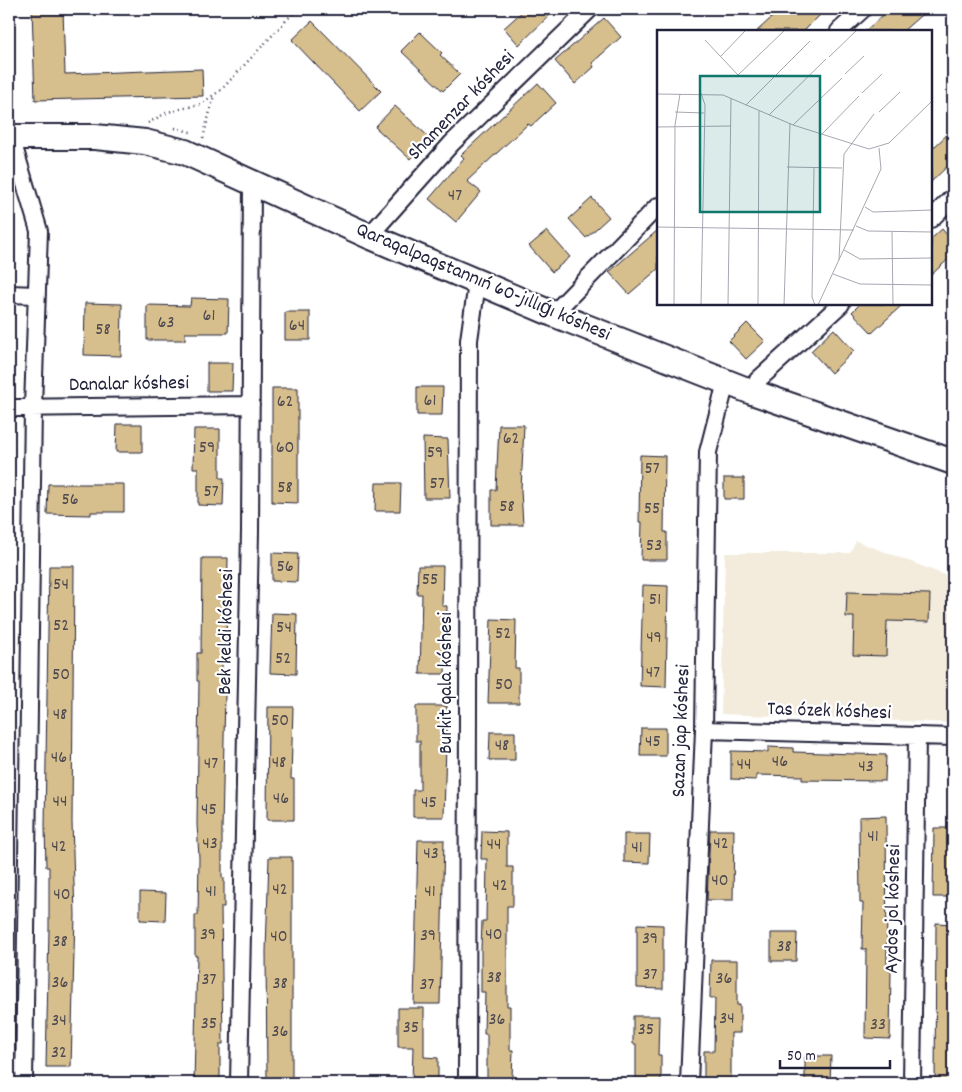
<svg xmlns="http://www.w3.org/2000/svg" width="962" height="1092" viewBox="0 0 962 1092" font-family="Dekko,sans-serif">
	<rect width="100%" height="100%" fill="#fff"/>
	<filter id="ink" filterUnits="userSpaceOnUse"><feTurbulence type="fractalNoise" baseFrequency=".02" numOctaves="2"/><feDisplacementMap in="SourceGraphic" scale="10" xChannelSelector="R" yChannelSelector="G"/><feConvolveMatrix kernelMatrix="1 2 1 2 8 2 1 2 1" color-interpolation-filters="sRGB"/></filter>
	<g filter="url(#ink)">
		<path fill="#f3ecdd" d="M856,541L953,578V723L721,714L725,553H850Z"/>
		<path fill="#d6be8d" stroke="#22223b" d="M32,9H63L65,74L202,69L203,96L35,100Z
			M525,9H556L519,45L504,28Z
			M781,9H826L804,31H757Z
			M890,9H928L903,31H865Z
			M604,18L621,37L592,63L594,67L575,84L555,61Z
			M312,21L381,91L360,111L292,40Z
			M420,32L442,53L440,55L460,74L443,91L401,51Z
			M538,83L556,103L531,126L528,124L467,181L481,192L456,222L429,199L464,158L461,155Z
			M395,106L430,138L410,159L375,127Z
			M953,129V161L931,182V150Z
			M592,198L609,217L586,238L569,219Z
			M942,229L953,242V255L931,275V239Z
			M658,230V269L629,294L609,272Z
			M547,231L570,257L552,272L529,246Z
			M191,298L229,299L228,333H185V340H147V305L190,306Z
			M85,303L122,304L121,356L84,355Z
			M860,304H903L872,333L852,312Z
			M285,312H310V340H285Z
			M747,323L765,341L746,359L729,341Z
			M834,329L854,351L831,373L811,351Z
			M207,363H233L232,391H207Z
			M417,387H443L442,415H417Z
			M272,388H298V503L272,502Z
			M117,424H142V452H116Z
			M499,425H524L521,490L523,525H491V490H496Z
			M194,429H220V478H224L223,506L198,505V468H193Z
			M423,438L448,439L450,498H424Z
			M640,455L665,456L664,532H667V560H641L642,522H639Z
			M724,478H744V499H724Z
			M376,483H401L400,511H375Z
			M48,484H124V512H91V515L47,514Z
			M272,553L298,554L297,582L272,581Z
			M202,558H228L226,644H222V693L225,694L222,830V878H224V907H221L223,1044H220V1083H194L197,956H195V915H198L199,858L197,824L199,681H197V653H201Z
			M49,566H74L72,822L75,915L71,1067H46L49,928V867H46L45,826Z
			M418,566H443L442,606H447L445,674H420L422,594H417Z
			M643,585L668,586L666,687L640,686Z
			M847,592L930,594L929,622L887,621L886,656L853,655L854,617H846Z
			M272,613L297,614L296,674L270,673Z
			M491,619L516,620L515,668H519V703H488Z
			M416,706H447L444,817H413V790H420V741H416Z
			M268,707H293L291,779H294V820H267Z
			M641,728H666V756H640Z
			M490,732H515V760H489Z
			M768,747L793,748V752L886,755L885,781L802,780V776L756,775V780L731,779V751L768,752Z
			M886,816L887,969H891L890,1039L865,1038L866,949H862L863,903H860L859,817Z
			M934,828H953V897H933Z
			M710,830H734L733,900H707Z
			M482,831L507,832V867H513V906H507V1006H510V1050H513L512,1078H487V1034H484L485,992H481V949L482,921H486L487,859H481Z
			M624,834H650L649,863L624,862Z
			M418,840H444L440,1004H414Z
			M269,857H292V1083H267L266,951Z
			M140,892L166,893L165,921L140,920Z
			M936,923L953,924V1083H935Z
			M637,924L663,925V989L637,988Z
			M771,933H797L796,961H771Z
			M711,960H737V1005H740V1033H731V1083H704V1051H714L715,998H710Z
			M398,1008H424V1057L438,1058V1083H412L413,1047H398Z
			M633,1016H659L658,1055H661V1083L636,1082V1044H633Z
			M805,1056H831L830,1083H805Z"/>
		<g fill="none" stroke-linecap="round" stroke-linejoin="round">
			<defs>
				<path id="street" d="M839,31L863,9
					M11,137L39,231L33,407L24,1083
					M931,219L953,197
					M369,236L452,143L590,9
					M9,294L37,295
					M553,314L658,206
					M752,392L758,380L841,304
					M9,408L251,405
					M704,730L953,737
					M239,1083L250,531L252,182
					M467,1083L469,340L477,283
					M689,1083L704,730L708,452L726,382
					M912,1083L917,736"/>
				<path id="secondary" d="M9,137H95L145,142L185,152L369,236L553,314L752,392L953,462"/>
			</defs>
			<use href="#street" stroke="#22223b" stroke-width="20"/>
			<use href="#secondary" stroke="#22223b" stroke-width="28"/>
			<path stroke="#22223b" stroke-width="2.5" stroke-dasharray="1 4" stroke-linecap="butt" d="M148,123L168,112L201,104L221,90L297,9
				M175,128L194,133
				M203,138L214,96"/>
			<use href="#street" stroke="#fff" stroke-width="16"/>
			<use href="#secondary" stroke="#fff" stroke-width="24"/>
		</g>
	</g>
	<g text-anchor="middle" dominant-baseline="central" stroke-width="4.5" stroke-linejoin="round" paint-order="stroke">
		<g font-size="18" fill="#4f4950">
			<text x="455" y="196">47</text>
			<text x="209" y="316">61</text>
			<text x="166" y="323">63</text>
			<text x="297" y="326">64</text>
			<text x="103" y="330">58</text>
			<text x="430" y="401">61</text>
			<text x="285" y="402">62</text>
			<text x="511" y="439">62</text>
			<text x="207" y="448">59</text>
			<text x="285" y="448">60</text>
			<text x="435" y="453">59</text>
			<text x="652" y="469">57</text>
			<text x="437" y="484">57</text>
			<text x="285" y="488">58</text>
			<text x="211" y="492">57</text>
			<text x="70" y="500">56</text>
			<text x="507" y="507">58</text>
			<text x="652" y="509">55</text>
			<text x="654" y="546">53</text>
			<text x="285" y="567">56</text>
			<text x="430" y="580">55</text>
			<text x="61" y="585">54</text>
			<text x="655" y="600">51</text>
			<text x="61" y="626">52</text>
			<text x="284" y="628">54</text>
			<text x="503" y="634">52</text>
			<text x="654" y="638">49</text>
			<text x="283" y="659">52</text>
			<text x="653" y="673">47</text>
			<text x="61" y="675">50</text>
			<text x="504" y="685">50</text>
			<text x="60" y="715">48</text>
			<text x="280" y="721">50</text>
			<text x="653" y="742">45</text>
			<text x="502" y="746">48</text>
			<text x="59" y="758">46</text>
			<text x="780" y="762">46</text>
			<text x="279" y="763">48</text>
			<text x="211" y="764">47</text>
			<text x="744" y="765">44</text>
			<text x="866" y="767">43</text>
			<text x="281" y="799">46</text>
			<text x="60" y="802">44</text>
			<text x="429" y="803">45</text>
			<text x="209" y="810">45</text>
			<text x="873" y="837">41</text>
			<text x="210" y="844">43</text>
			<text x="721" y="844">42</text>
			<text x="494" y="845">44</text>
			<text x="59" y="847">42</text>
			<text x="637" y="848">41</text>
			<text x="431" y="854">43</text>
			<text x="720" y="881">40</text>
			<text x="500" y="886">42</text>
			<text x="280" y="890">42</text>
			<text x="211" y="892">41</text>
			<text x="430" y="892">41</text>
			<text x="62" y="895">40</text>
			<text x="208" y="935">39</text>
			<text x="494" y="935">40</text>
			<text x="428" y="936">39</text>
			<text x="279" y="937">40</text>
			<text x="650" y="939">39</text>
			<text x="60" y="942">38</text>
			<text x="784" y="947">38</text>
			<text x="650" y="975">37</text>
			<text x="494" y="978">38</text>
			<text x="724" y="979">36</text>
			<text x="209" y="980">37</text>
			<text x="60" y="983">36</text>
			<text x="280" y="984">38</text>
			<text x="427" y="985">37</text>
			<text x="727" y="1019">34</text>
			<text x="497" y="1020">36</text>
			<text x="59" y="1021">34</text>
			<text x="209" y="1024">35</text>
			<text x="878" y="1025">33</text>
			<text x="411" y="1028">35</text>
			<text x="646" y="1030">35</text>
			<text x="280" y="1032">36</text>
			<text x="59" y="1053">32</text>
		</g>
		<g font-size="20" fill="#22223b" stroke="#fff">
			<text transform="translate(462 106) rotate(-46)">Shamenzar kóshesi</text>
			<text transform="translate(483 283) rotate(23)">Qaraqalpaqstannıń 60-jıllıǵı kóshesi</text>
			<text transform="translate(129 385) rotate(-1)">Danalar kóshesi</text>
			<text transform="translate(227 632) rotate(-89)">Bek keldi kóshesi</text>
			<text transform="translate(447 683) rotate(-90)">Burkit qala kóshesi</text>
			<text transform="translate(829 712) rotate(2)">Tas ózek kóshesi</text>
			<text transform="translate(682 731) rotate(-88)">Sazan jap kóshesi</text>
			<text transform="translate(894 909) rotate(-89)">Aydos jol kóshesi</text>
		</g>
	</g>
	<g transform="translate(657 30)">
		<rect width="275" height="275" fill="#fff"/>
		<path fill="none" stroke="#a7a7b1" stroke-width="1" d="M48,10L81,45L128,0M64,26L89,0M172,27L200,0M188,44L207,26M44,63L48,75L44,275M205,63L225,44M0,64L66,65L136,95L212,119L232,113L275,71M89,75L153,11M18,82L47,83M222,82L243,62M112,85L169,29M136,95L185,48M0,97L74,96M165,104L202,66M130,137L185,138M157,138L155,267L158,275M208,177L216,182L275,180M199,196L211,201L275,202M0,197L197,200M235,202L236,275M187,220L203,229L275,228M182,230L187,124L217,84M176,244L203,254L275,255M17,275L18,95L23,64M71,275L74,68M101,275L102,81M127,275L133,93M161,275L224,139L222,118"/>
		<path fill="#0f766e" fill-opacity="0.15" stroke="#0f766e" stroke-width="2.5" d="M43,46H163V182H43Z"/>
		<rect width="275" height="275" fill="none" stroke="#22223b" stroke-width="2.5"/>
	</g>
	<rect width="962" height="1092" fill="none" stroke="#fff" stroke-width="30"/>
	<rect x="15" y="15" width="932" height="1062" fill="none" stroke="#22223b" stroke-width="2" filter="url(#ink)"/>
	<path d="M780 1060v8h110v-8" fill="none" stroke="#22223b" stroke-width="2.5"/>
	<text x="787" y="1060" font-size="15" fill="#22223b" stroke="#ffffff" stroke-width="4" paint-order="stroke">50 m</text>
</svg>
